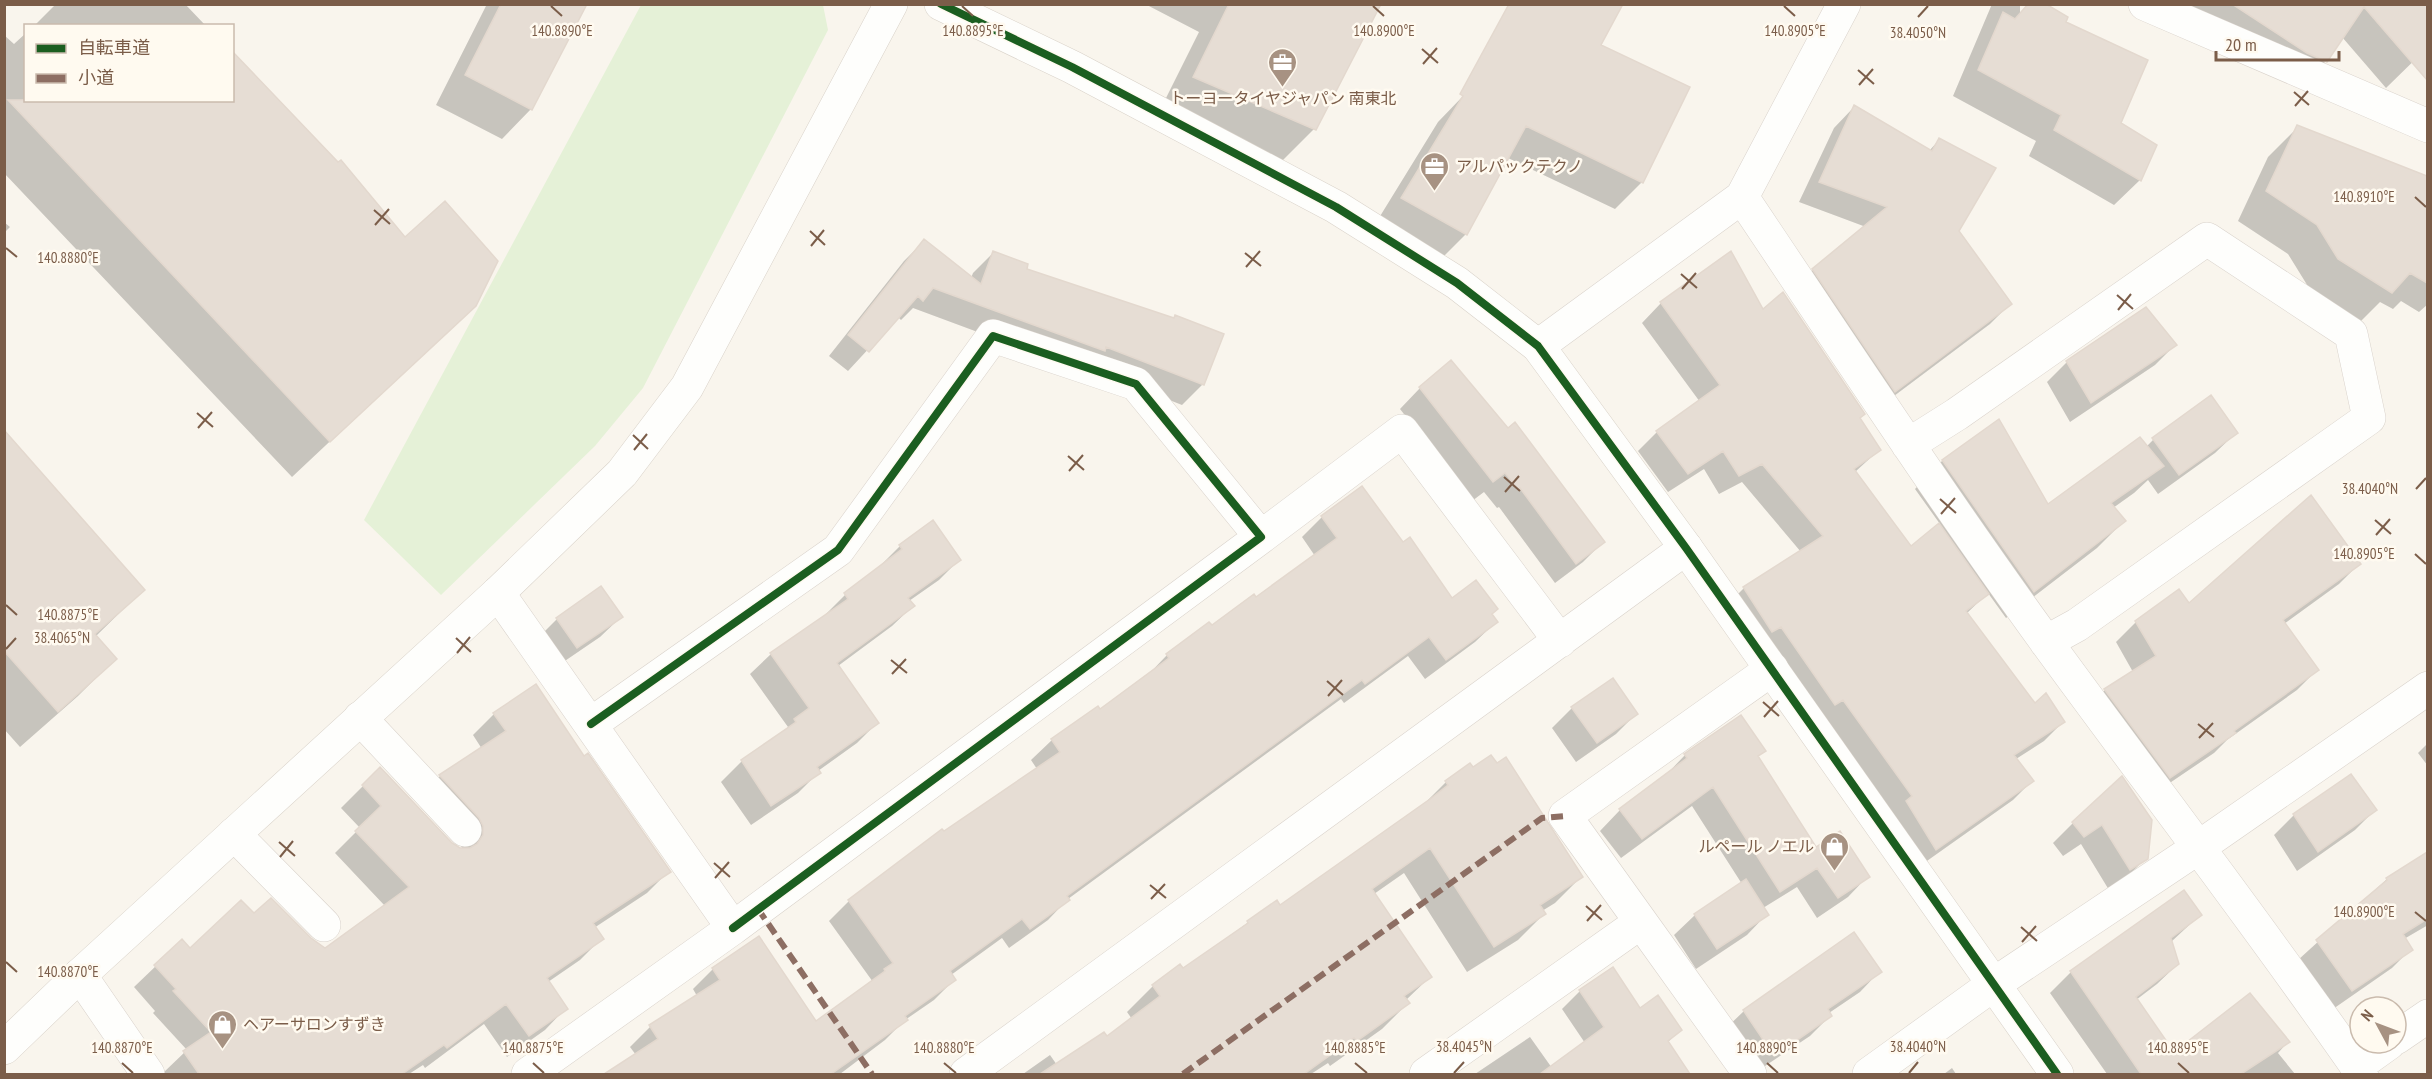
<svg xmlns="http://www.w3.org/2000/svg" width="2432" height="1079" viewBox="0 0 2432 1079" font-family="'PT Sans Narrow','Noto Sans JP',sans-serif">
	<rect width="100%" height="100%" fill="#f9f5ed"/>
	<path fill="#e5f1d7" d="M641,5H823L828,30L643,388L595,446L441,595L364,520Z"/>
	<path fill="#0003" d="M56,4H185L206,26H34Z
		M487,4H585L531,109L502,139L436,105Z
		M1145,4H1379L1314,129L1279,164L1159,112L1199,32Z
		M1992,4H2020V15L2064,23L2119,124L2140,180L2114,205L2029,156L2036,141L1953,96Z
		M2186,4H2428V47L2386,88L2342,37L2326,61L2300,87Z
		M26,33V100L404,239L475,305L292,477L4,173V35L14,44Z
		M1599,46L1642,182L1615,209L1508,158L1465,235L1438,262L1374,226L1438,122L1465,94Z
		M1854,107L1929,151L1939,140L1957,231L2010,304L1990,324L1874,411L1793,290L1813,270L1866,227L1799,202L1834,128Z
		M2298,127L2428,178V304L2419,312L2401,301L2393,309L2380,302L2361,321L2309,288L2288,254L2238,221L2268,157Z
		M4,222L10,227L4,233Z
		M924,241L971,278L973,273L993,253L1025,270L1173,319L1176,316L1222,334L1202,385L1182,405L1086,367L1083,371L913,308L901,320L898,317L848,371L829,356L904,261Z
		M1661,303L1763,311L1858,418L1879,450L1855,472L1910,549L1940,524L1915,489L1942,461L1998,421L2048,506L2146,447L2153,440L2236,433L2215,453L2158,494L2148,480L2134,493L2113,508L2124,521L2097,548L2006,618L1988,593L1966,614L2034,705L2063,722L2044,741L2016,759L2032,781L2013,800L1917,868L1725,607L1744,588L1801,552L1742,482L1719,494L1704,469L1668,492L1638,451L1657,432L1700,402L1642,323Z
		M2175,345L2155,365L2070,422L2047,382L2067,362Z
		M1420,388L1603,542L1583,562L1555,583L1499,507L1497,508L1484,492L1472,501L1400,409Z
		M4,433L143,590L95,637L115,659L78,696L20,747L4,729Z
		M1322,517L1402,544L1451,600L1490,615L1496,622L1475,642L1425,679L1408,656L1344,703L1341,699L1068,899L1048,920L1009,948L1002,938L951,975L954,980L934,1000L905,1020L885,1040L840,1074H607L636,1055L630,1047L650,1027L697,996L693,989L713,969L816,1023L873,982L829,921L849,901L1037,769L1031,760L1052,740L1097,708L1100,712L1147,676L1167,655L1256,599L1315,556L1302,537Z
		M900,546L959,560L939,580L909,601L913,606L892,626L838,666L877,723L857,743L818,771L819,772L798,793L751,825L721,782L742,761L779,736L788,727L750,674L771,654L826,616L825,615L845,595L881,568L880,566Z
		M2359,564L2339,584L2284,624L2317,670L2297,690L2227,740L2214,753L2149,797L2085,710L2105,690L2133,672L2116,642L2136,622Z
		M621,617L600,637L556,667L537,639L557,619Z
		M1572,708L1636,714L1616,734L1576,762L1552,728Z
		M494,714L584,758L669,871L647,893L594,928L602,938L580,960L548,982L566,1008L545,1030L507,1057L484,1024L425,1068L423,1065L409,1074H164L163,1073L187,1050L153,1013L155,1011L134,987L182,941L190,950L310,939L325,950L385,906L335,853L360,828L341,808L380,769L451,844L463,850L458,839L419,798L440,776L482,749L473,735Z
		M2428,743V766L2418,753Z
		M1764,750L1757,757L1816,849L1868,876L1848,897L1817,918L1797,887L1763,908L1767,914L1747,935L1696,969L1674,935L1695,915L1742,884L1692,806L1621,858L1600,831L1620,810L1665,776L1685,755Z
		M1446,782L1581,877L1555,903L1542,911L1544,914L1518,940L1467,972L1404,873L1374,894L1430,977L1406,1000L1408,1003L1382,1029L1330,1066L1328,1063L1311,1074H1023L1050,1055L1057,1065L1107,1038L1132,1019L1127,1012L1153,986L1183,970L1276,902L1280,907L1419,809Z
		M2375,810L2355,830L2297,871L2274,835L2294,815Z
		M2151,820L2146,858L2125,879L2109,890L2081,844L2063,856L2053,843L2073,823Z
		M2428,854V925L2404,939L2411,949L2392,968L2333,1009L2298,960L2387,879Z
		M2183,892L2200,915L2171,942L2178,964L2157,984L2136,1000L2174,1054L2288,1042L2278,1053L2295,1074H2107L2050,993L2071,972Z
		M1854,934L1880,971L1860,992L1829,1013L1830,1016L1810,1036L1753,1074L1723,1031L1744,1011Z
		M1580,991L1640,1010L1680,1030L1667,1043L1688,1074H1475L1530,1037L1552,1068L1585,1043L1562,1009Z
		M1952,1068L1956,1074H1944Z"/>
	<path fill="#e6ddd4" stroke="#e3d8ce" stroke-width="1.5" d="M501,4H587L532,110L465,75Z
		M1229,4H1381L1316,130L1193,77Z
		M1509,4H1623L1601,45L1690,87L1643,183L1526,126L1467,235L1401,198L1463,96L1460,94Z
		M2028,4H2046L2068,17L2066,22L2148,60L2121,123L2157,145L2141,181L2054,130L2061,115L1978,70L2003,12L2015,19Z
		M2232,4H2427V80L2364,7L2327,62L2307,53Z
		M232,51L338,162L341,160L405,237L445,201L498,261L476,306L330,442L8,100H232Z
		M1854,105L1932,151L1939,138L1996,168L1959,231L2012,304L1895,392L1812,269L1887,207L1819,182Z
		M2297,125L2427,176V283L2410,273L2392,293L2338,259L2317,225L2266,191Z
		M924,239L981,284L993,251L1028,264L1027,269L1174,318L1175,315L1224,334L1204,385L1106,347L1105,351L933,288L923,301L918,296L869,352L848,335Z
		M1731,251L1763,309L1783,292L1865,414L1860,418L1881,450L1854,469L1911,546L1939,523L1989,594L1966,611L2035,703L2046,693L2065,722L2014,755L2034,781L1936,850L1906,801L1912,796L1843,700L1835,705L1781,627L1772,632L1743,587L1823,536L1762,464L1739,476L1723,451L1688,474L1656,431L1720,385L1660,302Z
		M2146,307L2177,345L2091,403L2066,361Z
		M1451,360L1508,428L1515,422L1605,542L1576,564L1520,488L1518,489L1505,473L1493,482L1419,387Z
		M2211,395L2238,433L2179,475L2152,438Z
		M1999,419L2048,504L2140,437L2164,466L2111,503L2126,521L2034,592L1942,460Z
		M4,430L145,590L95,634L117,659L58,712L4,651Z
		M1362,486L1403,542L1410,537L1452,598L1476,580L1498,609L1492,614L1498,622L1446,660L1429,637L1365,684L1362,680L1067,896L1070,900L1030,929L1022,919L950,971L956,980L905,1016L908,1020L831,1074H604L658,1039L649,1025L720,980L712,968L759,936L816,1021L885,971L884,969L893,963L848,900L942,829L944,831L1060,752L1051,739L1098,706L1100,709L1169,658L1166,654L1209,622L1212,625L1254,594L1256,597L1337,538L1321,516Z
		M2311,495L2361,564L2283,620L2319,670L2234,731L2236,733L2170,778L2104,689L2156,656L2135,621L2179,589L2189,603Z
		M933,520L961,560L908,598L915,606L837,663L879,723L817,767L821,773L771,806L741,760L796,722L794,719L809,708L770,653L848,599L844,593L902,549L899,545Z
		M601,586L623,617L577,648L556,618Z
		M1613,678L1638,714L1597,743L1571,707Z
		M536,684L584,756L588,753L671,872L593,923L604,939L547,978L568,1009L529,1036L506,1004L447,1048L444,1045L402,1074H199L183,1051L211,1032L173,991L176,989L154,965L182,939L190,948L241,900L254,913L271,898L311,938L325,948L409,887L355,831L381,806L362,785L380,767L452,843L460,848H470L477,844L483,835V826L479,818L439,775L506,731L493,713Z
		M1741,715L1766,751L1758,756L1816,847L1840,831L1870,877L1838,898L1817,868L1780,892L1713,787L1642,839L1619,809L1687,758L1684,754Z
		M1491,755L1497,763L1506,757L1583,877L1540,905L1546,914L1494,947L1430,848L1372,889L1432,977L1404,996L1410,1003L1357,1041L1354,1038L1304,1074H1040L1104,1032L1107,1036L1160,996L1152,985L1180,964L1183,968L1248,923L1247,921L1277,900L1280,905L1430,799L1448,785L1445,781L1470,763L1473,767Z
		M2351,774L2377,810L2318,852L2293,814Z
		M2122,776L2152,820L2148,859L2130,870L2102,825L2084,837L2072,822Z
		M2427,852V919L2403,934L2413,950L2352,991L2316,940L2387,880L2386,878Z
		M1746,879L1769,915L1717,949L1694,914Z
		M2184,890L2202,915L2171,938L2179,964L2136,997L2174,1052L2250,993L2290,1042L2241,1074H2141L2070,971Z
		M1854,932L1882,972L1828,1009L1832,1016L1774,1056L1743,1010Z
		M1613,967L1640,1008L1658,995L1682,1030L1668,1041L1690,1074H1540L1604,1027L1579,990Z"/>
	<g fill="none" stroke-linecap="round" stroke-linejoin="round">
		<defs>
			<path id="street" d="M2145,4L2428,126
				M1742,197C1842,346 1941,497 2047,643C2152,787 2261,928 2362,1074
				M1538,346L1742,197L1844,4
				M1908,445L1957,414L2207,239L2351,334L2369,418L2077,625L2046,642
				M1261,537L1402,431L1560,641
				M498,593L733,928L528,1074
				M360,718L465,830
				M591,724L838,550L993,336L1136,384L1261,537L733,928
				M234,834L324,925
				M1641,922L1565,816L1772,669
				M80,975L148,1074
				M2396,1038L2428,1016
				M2357,1066L2389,1043
				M966,1074L1686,548
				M1426,1074L1641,922L1750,1074
				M1869,1074L1994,984L2199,847L2428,688"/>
			<path id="secondary" d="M941,4L1072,67L1336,207L1457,283L1538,346L1686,548L2057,1074
				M4,1048L80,975L498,593L622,473L687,387L891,4"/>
		</defs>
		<use href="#street" stroke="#d9d2cb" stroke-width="34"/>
		<use href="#secondary" stroke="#d9d2c9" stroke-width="34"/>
		<use href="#street" stroke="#fefefc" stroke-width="33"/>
		<use href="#secondary" stroke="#fefefc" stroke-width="33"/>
		<path stroke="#8d6e63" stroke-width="6" stroke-dasharray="12 6" stroke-linecap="butt" d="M758,909L872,1074
			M1183,1074L1542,818L1565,816"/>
		<defs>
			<path id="cycleway" d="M941,4L1072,67L1336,207L1457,283L1538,346L1686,548L2057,1074
				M591,724L838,550L993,336L1136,384L1261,537L733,928"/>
		</defs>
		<use href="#cycleway" stroke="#fffaf0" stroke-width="11"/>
		<use href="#cycleway" stroke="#1b5e20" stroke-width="8"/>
	</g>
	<path fill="none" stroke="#7b5d49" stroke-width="2" d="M551,6L562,16M962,6L973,16M1373,6L1384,16M1784,6L1795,16M1918,17L1928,6M1422,49L1438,63M1423,64L1437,48M1858,70L1874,84M1859,85L1873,69M2294,92L2309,105M2295,106L2308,91M2415,197L2426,207M374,210L390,224M375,225L389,209M810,231L825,245M811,246L824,230M6,248L17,257M1245,253L1261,266M1246,267L1260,251M1681,274L1697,288M1682,289L1696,273M2117,295L2133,309M2118,310L2131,294M197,413L213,427M198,428L212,412M633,435L648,449M634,450L647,434M1068,456L1084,470M1069,471L1083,455M1504,477L1520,491M2416,489L2426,478M1505,492L1519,476M1940,499L1956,513M1941,514L1955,498M2375,520L2391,534M2376,535L2390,519M2415,554L2426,564M6,605L17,615M456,638L471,652M6,649L16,638M457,653L470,637M891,660L907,673M892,674L906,659M1327,681L1343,695M1328,696L1342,680M1763,702L1779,716M1764,717L1778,701M2198,724L2214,737M2199,738L2213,723M279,842L295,856M280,857L293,841M714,863L730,877M715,878L729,862M1150,885L1166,898M1151,899L1165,884M1586,906L1602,920M2415,912L2426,921M1587,921L1601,905M2021,927L2037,941M2022,942L2036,926M6,962L17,972M122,1063L133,1073M533,1063L544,1073M944,1063L956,1073M1355,1063L1367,1073M1767,1063L1778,1073M2178,1063L2189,1073M1454,1073L1464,1062M1909,1073L1918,1062"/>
	<defs>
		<symbol id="office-pin" viewBox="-11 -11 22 30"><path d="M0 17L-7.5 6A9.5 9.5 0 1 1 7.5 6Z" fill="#a79282" stroke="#fffaf0"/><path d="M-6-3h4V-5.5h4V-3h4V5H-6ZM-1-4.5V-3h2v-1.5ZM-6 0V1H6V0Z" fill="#fff"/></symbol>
		<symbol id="shop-pin" viewBox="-11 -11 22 30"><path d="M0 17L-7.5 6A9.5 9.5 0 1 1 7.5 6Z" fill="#a79282" stroke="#fffaf0"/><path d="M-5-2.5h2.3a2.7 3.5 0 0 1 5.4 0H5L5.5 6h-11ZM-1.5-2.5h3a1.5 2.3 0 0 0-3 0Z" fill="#fff"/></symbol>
	</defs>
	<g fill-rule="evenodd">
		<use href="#office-pin" x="1266" y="46" width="33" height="45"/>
		<use href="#office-pin" x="1418" y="150" width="33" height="45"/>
		<use href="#shop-pin" x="1818" y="830" width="33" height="45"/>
		<use href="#shop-pin" x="206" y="1008" width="33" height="45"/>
	</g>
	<g text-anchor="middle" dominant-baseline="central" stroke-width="5" stroke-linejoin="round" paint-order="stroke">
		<g font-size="16" fill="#7b5d49" stroke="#fffaf0" text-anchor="start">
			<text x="1283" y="98" text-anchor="middle">トーヨータイヤジャパン 南東北</text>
			<text x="1456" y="166">アルパックテクノ</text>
			<text x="1814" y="846" text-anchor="end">ルペール ノエル</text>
			<text x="243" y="1024">ヘアーサロンすずき</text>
		</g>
	</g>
	<g font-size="15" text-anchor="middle" fill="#7b5d49" stroke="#fffaf0" stroke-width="5" stroke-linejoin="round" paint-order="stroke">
		<text x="1384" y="36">140.8900°E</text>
		<text x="562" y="36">140.8890°E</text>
		<text x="973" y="36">140.8895°E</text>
		<text x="1795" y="36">140.8905°E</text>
		<text x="1918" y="38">38.4050°N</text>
		<text x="2364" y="202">140.8910°E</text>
		<text x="68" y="263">140.8880°E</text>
		<text x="2370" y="494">38.4040°N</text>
		<text x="2364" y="559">140.8905°E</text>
		<text x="68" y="620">140.8875°E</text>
		<text x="62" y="643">38.4065°N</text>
		<text x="2364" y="917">140.8900°E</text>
		<text x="68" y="977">140.8870°E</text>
		<text x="1464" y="1052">38.4045°N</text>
		<text x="1918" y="1052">38.4040°N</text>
		<text x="122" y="1053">140.8870°E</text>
		<text x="533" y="1053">140.8875°E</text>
		<text x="944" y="1053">140.8880°E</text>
		<text x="1355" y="1053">140.8885°E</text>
		<text x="1767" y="1053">140.8890°E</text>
		<text x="2178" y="1053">140.8895°E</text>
	</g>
	<rect width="2432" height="1079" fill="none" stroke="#7b5d49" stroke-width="12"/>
	<rect x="24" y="24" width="210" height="78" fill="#fffaf0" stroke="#cabbad" stroke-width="1.5"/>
	<rect x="36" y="44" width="30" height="9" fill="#1b5e20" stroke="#cabbad" stroke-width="1.5"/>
	<text x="78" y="54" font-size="18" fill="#7b5d49">自転車道</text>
	<rect x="36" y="74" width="30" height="9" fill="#8d6e63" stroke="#cabbad" stroke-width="1.5"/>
	<text x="78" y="84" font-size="18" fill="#7b5d49">小道</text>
	<g transform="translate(2378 1025) rotate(311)"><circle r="28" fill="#fffaf0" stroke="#cabbad" stroke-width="1.5"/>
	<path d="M0-4.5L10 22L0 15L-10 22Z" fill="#a79282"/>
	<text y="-9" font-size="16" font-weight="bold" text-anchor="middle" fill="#7b5d49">N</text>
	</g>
	<path d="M2216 51v9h123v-9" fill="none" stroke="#7b5d49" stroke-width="3"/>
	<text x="2225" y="51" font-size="18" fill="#7b5d49" stroke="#fffaf0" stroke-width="4.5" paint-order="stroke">20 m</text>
</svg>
